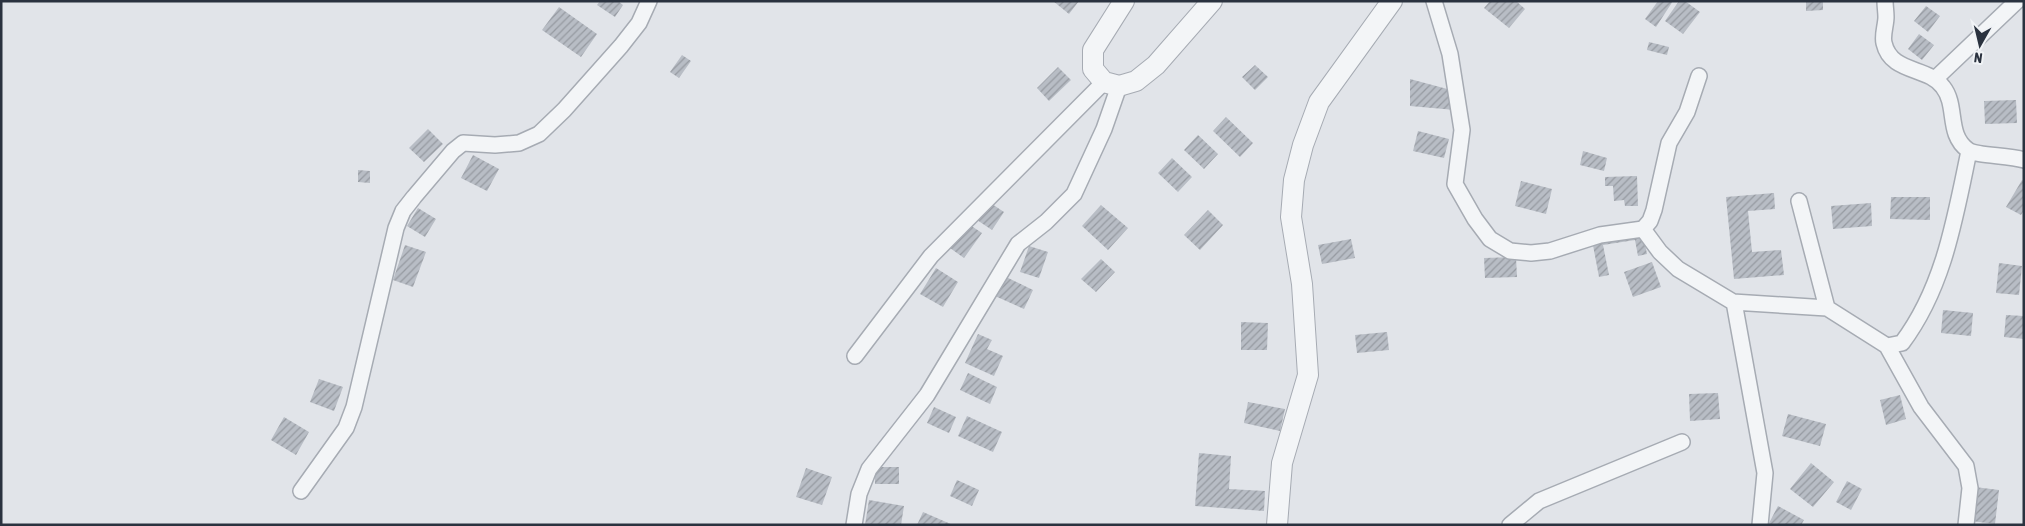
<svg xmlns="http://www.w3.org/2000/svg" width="2025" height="526" viewBox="0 0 2025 526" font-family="'Asap Condensed',sans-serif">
	<defs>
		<pattern id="building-hatch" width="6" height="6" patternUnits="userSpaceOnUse" patternTransform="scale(1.25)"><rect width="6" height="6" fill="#b8bdc5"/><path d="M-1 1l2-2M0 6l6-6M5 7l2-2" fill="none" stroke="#969aa1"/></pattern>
	</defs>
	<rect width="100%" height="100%" fill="#e1e4e9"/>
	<path fill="url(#building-hatch)" d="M600,1H618L623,5L615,17L597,5Z
		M1053,1H1079L1069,14Z
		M1490,1H1516L1525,9L1509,28L1484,8Z
		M1658,1H1673L1656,27L1645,19Z
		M1679,1H1685L1700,12L1683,34L1665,21Z
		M1806,1H1823V10L1806,11Z
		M1926,6L1940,16L1928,32L1914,21Z
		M559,7L597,34L581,57L542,30Z
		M1919,34L1934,45L1922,60L1908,49Z
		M1649,42L1669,47L1667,55L1647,50Z
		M682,55L691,61L679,78L670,72Z
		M1255,65L1268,77L1255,90L1242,77Z
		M1058,67L1071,80L1049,101L1037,88Z
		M1410,79L1451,90L1455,110L1410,106Z
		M2016,100L2017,123L1985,124L1984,101Z
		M1226,117L1253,143L1240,157L1213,131Z
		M428,129L443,144L424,162L409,148Z
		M1418,131L1449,139L1444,158L1413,151Z
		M1198,135L1218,154L1204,169L1184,150Z
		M1583,151L1607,158L1604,171L1580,165Z
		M473,155L499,169L487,191L461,178Z
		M1172,158L1192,177L1178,192L1158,173Z
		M358,170L370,171V183L358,182Z
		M1637,176L1638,206H1625L1624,200L1614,201L1613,186H1605V177Z
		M2022,180L2024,181V210L2021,215L2006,207Z
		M1521,181L1552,189L1546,214L1515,206Z
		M1774,193L1775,209L1748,211L1752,252L1781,250L1784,275L1734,279L1726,197Z
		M1891,197H1930V220L1890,219Z
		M989,202L1004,212L992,230L977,220Z
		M1871,203L1872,226L1833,229L1831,206Z
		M1101,205L1128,228L1108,250L1082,226Z
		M418,208L436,219L425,237L407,226Z
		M1208,210L1223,225L1200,250L1184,235Z
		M967,223L982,233L964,258L950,248Z
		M1642,230L1647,254L1638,256L1635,240L1603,245L1609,275L1599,277L1592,240Z
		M1351,239L1355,258L1322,264L1318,245Z
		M405,245L426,252L413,287L393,280Z
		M1029,246L1048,252L1039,278L1020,272Z
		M1516,257L1517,277L1485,278L1484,258Z
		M1101,259L1115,272L1096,292L1081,279Z
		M1652,262L1661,287L1633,297L1624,272Z
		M1999,263L2022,266L2019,295L1996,293Z
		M936,268L958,282L943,307L920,294Z
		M1004,276L1033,290L1024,309L995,296Z
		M1943,310L1973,313L1971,336L1941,333Z
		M2006,315L2024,316V339L2004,337Z
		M1241,322L1268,323L1267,350H1241Z
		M1387,332L1389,350L1357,353L1355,335Z
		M978,334L992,340L987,349L1003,356L994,376L965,363Z
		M968,373L997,387L990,404L960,390Z
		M319,379L343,387L334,411L310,402Z
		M1718,393L1720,419L1690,421L1689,394Z
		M1900,395L1906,419L1886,425L1880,400Z
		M1248,402L1285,409L1280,431L1244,423Z
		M934,407L956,417L949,433L927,423Z
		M1788,414L1826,424L1820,446L1782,436Z
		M967,416L1002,432L993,452L958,436Z
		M284,417L309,432L296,455L271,440Z
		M1199,453L1231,456L1229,489L1265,491L1264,511L1195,506Z
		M1811,463L1834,482L1813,507L1790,489Z
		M875,467H899V484H875Z
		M806,468L832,477L822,505L796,497Z
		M957,480L979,490L972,506L950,496Z
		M1847,481L1862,489L1851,510L1836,502Z
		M1975,487L1999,490L1995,524L1971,521Z
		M869,500L904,506L901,525H865Z
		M1778,506L1804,520L1801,525H1768Z
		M923,512L953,525H917Z"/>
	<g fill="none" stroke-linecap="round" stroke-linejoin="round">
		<defs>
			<path id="minor" d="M1434,1L1450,54L1462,130L1455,184L1475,219L1490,239L1510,251L1531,253L1550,251L1600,235L1643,229L1650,221L1654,210L1669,143L1687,112L1699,76
				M1885,1C1885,6 1886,12 1886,17C1886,25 1882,35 1884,43C1891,74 1928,66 1943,87C1958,106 1946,134 1968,150C1976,156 2010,155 2024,160
				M1935,79L2017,1
				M1799,201L1827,308
				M1643,229L1660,252L1678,269L1733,302L1827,308L1887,346L1902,343C1944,287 1955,218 1969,151
				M1734,302L1765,473L1760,525
				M1887,346L1921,407L1966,466L1970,488L1966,525
				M855,356L931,256L1104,82
				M301,491L346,428L354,407L396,228L403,211L414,197L453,151L463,143L495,145L519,143L539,134L564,110L621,46L639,23L649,1
				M854,525L859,494L869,469L927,395L1018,244L1046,222L1074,194L1104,129L1119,86
				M1510,525L1539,501L1682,442"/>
			<path id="tertiary" d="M1124,1L1093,50V69L1104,82L1119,86L1136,81L1156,65L1212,1
				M1277,525L1282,463L1308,375L1302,284L1291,217L1294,180L1303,145L1319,102L1392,1"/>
		</defs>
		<use href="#minor" stroke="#a6abb3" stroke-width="18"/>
		<use href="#tertiary" stroke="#a6abb3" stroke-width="22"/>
		<use href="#minor" stroke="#f3f5f7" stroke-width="15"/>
		<use href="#tertiary" stroke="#f3f5f7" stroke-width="20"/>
	</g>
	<rect width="2025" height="526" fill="none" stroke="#2a323f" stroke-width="5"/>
	<g transform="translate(1980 45) rotate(188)" stroke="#f0f3f6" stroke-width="4" paint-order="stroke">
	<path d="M0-4L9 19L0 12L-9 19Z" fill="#2a323f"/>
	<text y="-8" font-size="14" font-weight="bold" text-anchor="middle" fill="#2a323f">N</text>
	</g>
</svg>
